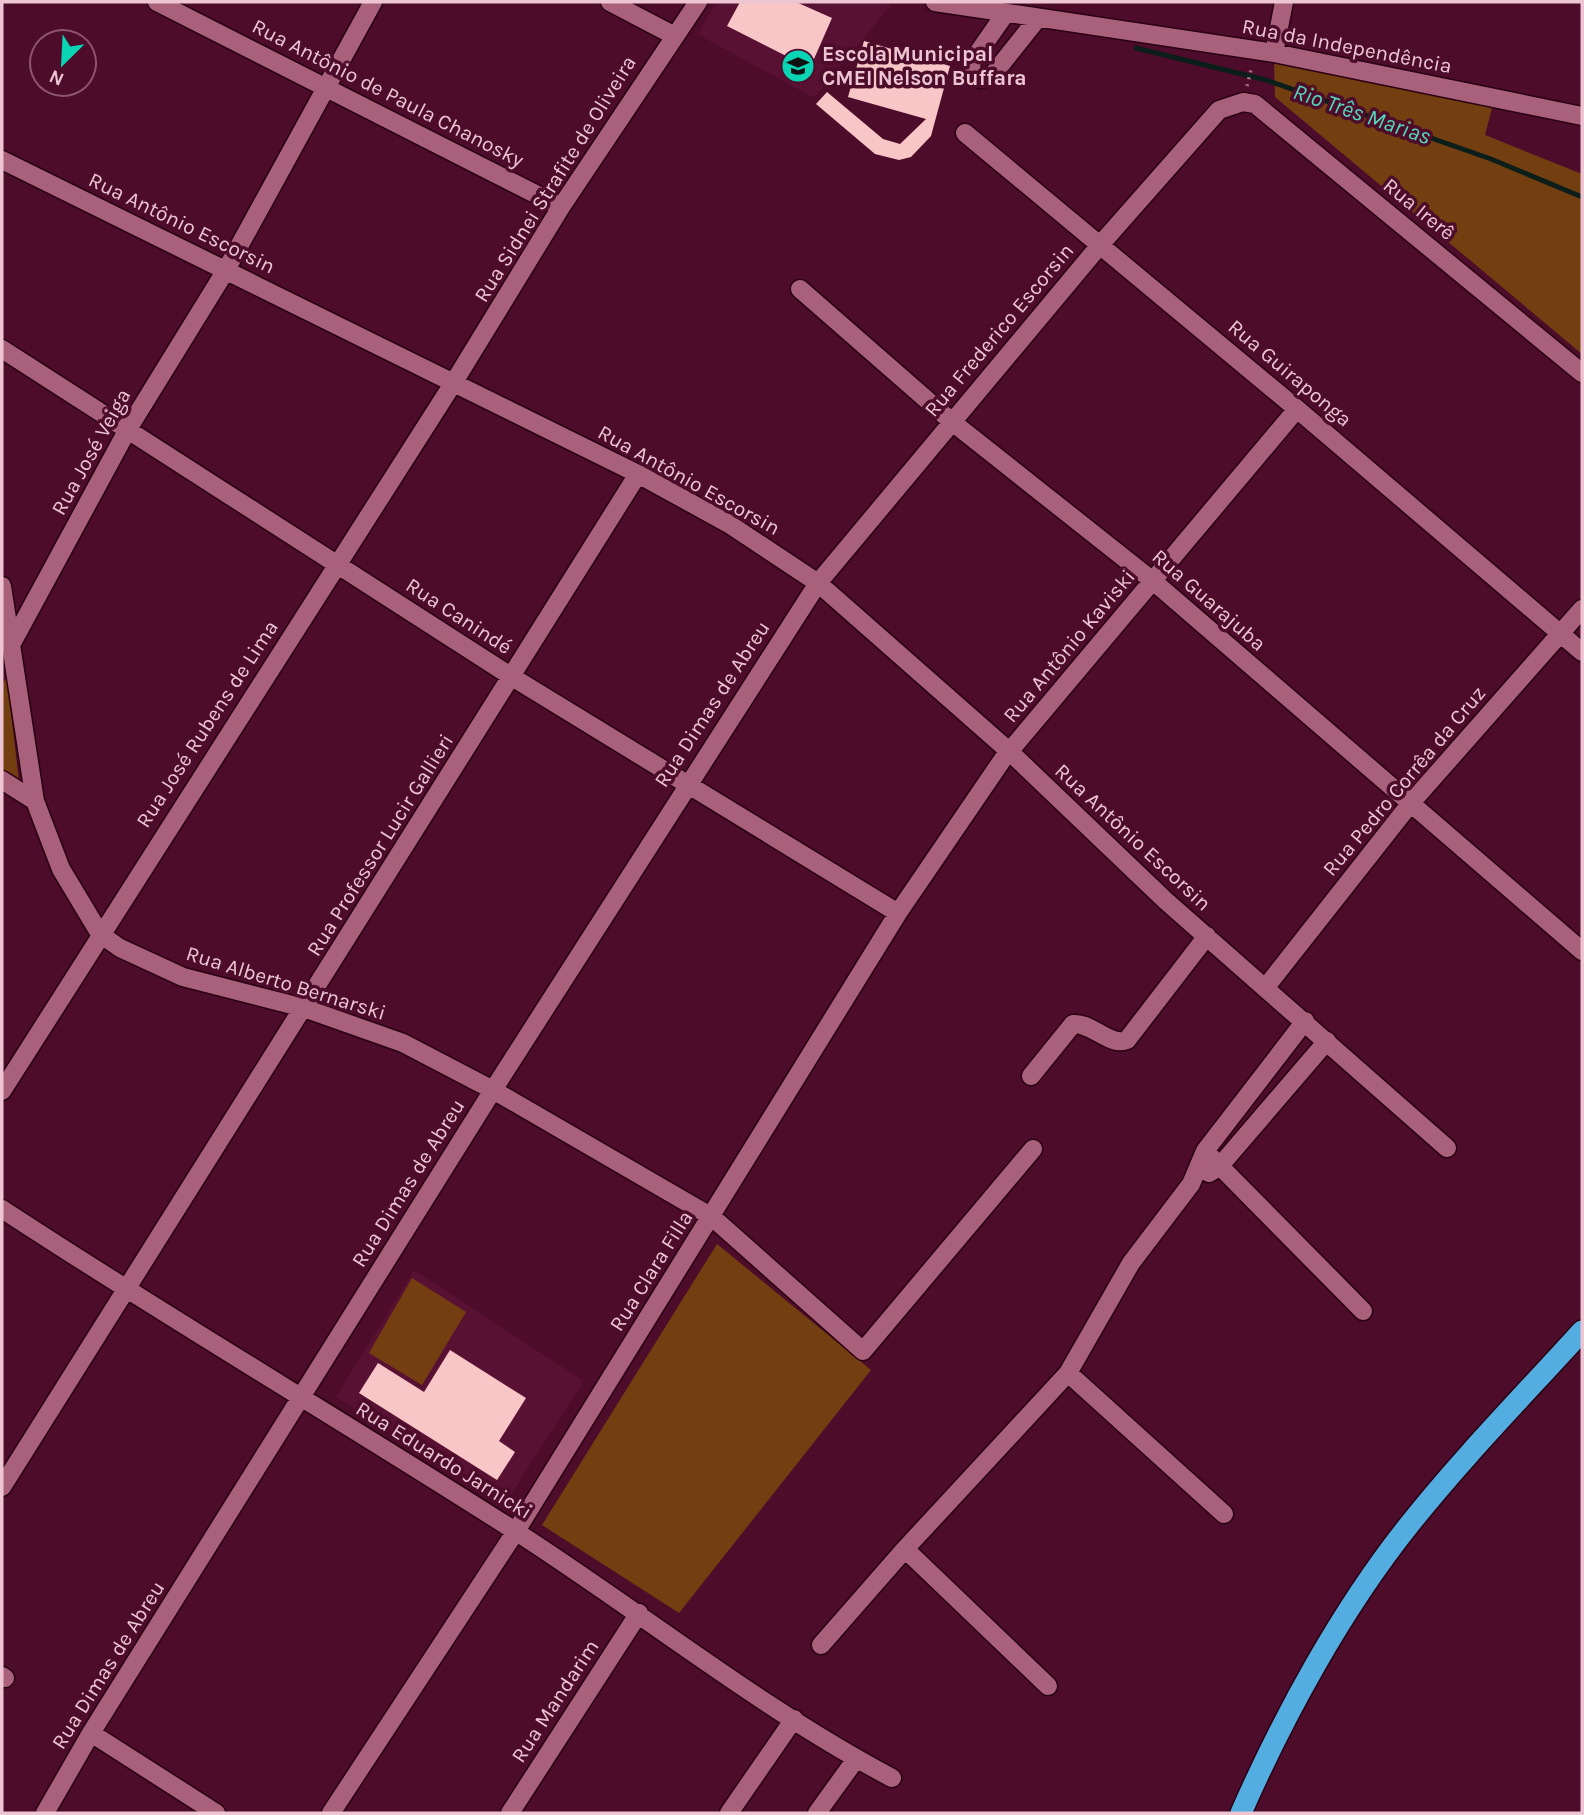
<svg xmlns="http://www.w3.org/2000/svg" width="1584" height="1815" viewBox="0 0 1584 1815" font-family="Karla,sans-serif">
	<rect width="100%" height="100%" fill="#4c0c2a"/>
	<path fill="#591133" d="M717,2H882L891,5L814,98L697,34Z
		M414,1270L584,1381L506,1502L336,1397Z"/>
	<path fill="#743f10" d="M1274,58L1493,104L1485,135L1582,174V354L1275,97Z
		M7,677L19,782L2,771V685Z
		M717,1244L871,1370L679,1613L542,1525Z
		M412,1278L466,1312L422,1385L369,1353Z"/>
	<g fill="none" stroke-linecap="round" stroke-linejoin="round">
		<path stroke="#0c1e19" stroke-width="5" d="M1136,48L1266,80L1491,159L1582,197"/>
	</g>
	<path fill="#f9c6c7" d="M740,2H796L832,18L810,68L727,26Z
		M864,41L950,66L931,136L911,157L899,160L875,154L816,104L827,92L883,139L900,144L926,119L848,97Z
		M450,1350L526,1398L499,1441L515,1452L497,1480L359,1393L378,1363L424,1392Z"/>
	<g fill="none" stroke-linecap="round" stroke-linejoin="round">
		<defs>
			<path id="minor" d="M157,2L561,207
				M610,2L673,35
				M935,2L1274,53L1582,116
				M1005,14L971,63L972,73L980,79L991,77L1038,18
				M1274,53L1284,2
				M965,133L1297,409L1582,652
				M2,160L638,474L729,524L818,583L1010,752L1166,901L1447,1148
				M800,289L951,421L1153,581L1582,951
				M2,349L512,677L898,913
				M2,586L35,801L61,869L100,934L120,948L183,977L304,1008L403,1043L493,1090L712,1217L863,1351L1033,1149
				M11,645L128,429L226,270L373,2
				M2,780L35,801
				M1266,987L1410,804L1582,609
				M1031,1076L1073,1024C1091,1022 1110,1047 1127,1040L1207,936
				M2,1091L454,382L561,207L698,2
				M1205,1151L1363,1311
				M1209,1173L1219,1167L1327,1041
				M2,1209C171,1320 345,1422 515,1531C641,1612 760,1708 892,1778
				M1068,1373L1224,1514
				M2,1487L638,474
				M905,1549L1048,1686
				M821,1645L905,1549L1068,1373L1131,1263L1191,1184L1205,1151L1305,1021
				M2,1676L5,1678
				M91,1733L216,1813
				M45,1813L91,1733L493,1090L818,583L1100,245L1219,110L1243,102L1255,104L1582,373
				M331,1813L516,1531L898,913L1003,759L1297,409
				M510,1813L639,1613
				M729,1813L794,1719
				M817,1813L856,1759"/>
			<path id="highway" d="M1241,1813C1284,1715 1342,1609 1409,1525C1463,1457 1524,1395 1582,1331"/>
		</defs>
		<use href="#minor" stroke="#2a0013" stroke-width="21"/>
		<use href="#highway" stroke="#2a0013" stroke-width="24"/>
		<path stroke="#a26f83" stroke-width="3.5" stroke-dasharray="2 5" stroke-linecap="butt" d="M1247,86L1252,66"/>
		<use href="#minor" stroke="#a8607b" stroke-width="18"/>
		<use href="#highway" stroke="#54ade1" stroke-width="21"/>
	</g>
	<defs>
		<symbol id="school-disc" viewBox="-11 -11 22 22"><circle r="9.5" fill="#09d5b5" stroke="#4c0c2a"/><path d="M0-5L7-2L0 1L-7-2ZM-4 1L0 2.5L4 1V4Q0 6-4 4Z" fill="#111"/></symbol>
	</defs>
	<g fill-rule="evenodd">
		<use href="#school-disc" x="779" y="47" width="38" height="38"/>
	</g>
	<g text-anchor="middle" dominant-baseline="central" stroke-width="7" stroke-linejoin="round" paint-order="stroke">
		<g font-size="21" fill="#eec5d2" stroke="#4c0c2a">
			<text transform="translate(1347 46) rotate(11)">Rua da Independência</text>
			<text transform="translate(388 93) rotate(27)">Rua Antônio de Paula Chanosky</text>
			<text transform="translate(555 179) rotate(-58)">Rua Sidnei Strafite de Oliveira</text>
			<text transform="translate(1419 209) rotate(39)">Rua Irerê</text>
			<text transform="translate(182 223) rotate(26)">Rua Antônio Escorsin</text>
			<text transform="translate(999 330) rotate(-50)">Rua Frederico Escorsin</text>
			<text transform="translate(1290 373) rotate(40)">Rua Guiraponga</text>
			<text transform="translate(91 452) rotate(-61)">Rua José Veiga</text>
			<text transform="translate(689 480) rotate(29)">Rua Antônio Escorsin</text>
			<text transform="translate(1209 600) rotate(41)">Rua Guarajuba</text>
			<text transform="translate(459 616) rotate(33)">Rua Canindé</text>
			<text transform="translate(1069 646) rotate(-50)">Rua Antônio Kaviski</text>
			<text transform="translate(712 704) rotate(-57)">Rua Dimas de Abreu</text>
			<text transform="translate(207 724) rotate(-57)">Rua José Rubens de Lima</text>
			<text transform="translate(1404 781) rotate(-50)">Rua Pedro Corrêa da Cruz</text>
			<text transform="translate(1133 837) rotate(43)">Rua Antônio Escorsin</text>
			<text transform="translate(380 845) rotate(-58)">Rua Professor Lucir Gallieri</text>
			<text transform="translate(286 983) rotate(17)">Rua Alberto Bernarski</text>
			<text transform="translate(408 1183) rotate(-58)">Rua Dimas de Abreu</text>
			<text transform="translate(651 1271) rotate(-58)">Rua Clara Filla</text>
			<text transform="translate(444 1460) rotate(32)">Rua Eduardo Jarnicki</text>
			<text transform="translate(108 1665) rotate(-58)">Rua Dimas de Abreu</text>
			<text transform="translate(555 1701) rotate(-57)">Rua Mandarim</text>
		</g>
		<g font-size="21" font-weight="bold" fill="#eec5d2" stroke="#4c0c2a" text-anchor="start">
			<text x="822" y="54">Escola Municipal<tspan x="822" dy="24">CMEI Nelson Buffara</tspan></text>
		</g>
		<g font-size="23" font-style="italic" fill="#55d8bd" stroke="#4c0c2a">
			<text transform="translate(1362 114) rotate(19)">Rio Três Marias</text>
		</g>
	</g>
	<rect width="1584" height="1815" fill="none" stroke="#eec5d2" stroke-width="7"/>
	<g transform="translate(63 63) rotate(204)"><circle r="33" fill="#4c0c2a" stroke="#8d566d" stroke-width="2"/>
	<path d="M0-5L12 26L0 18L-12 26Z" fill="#09d5b5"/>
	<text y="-10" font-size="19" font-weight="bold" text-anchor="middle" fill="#eec5d2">N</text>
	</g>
</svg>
